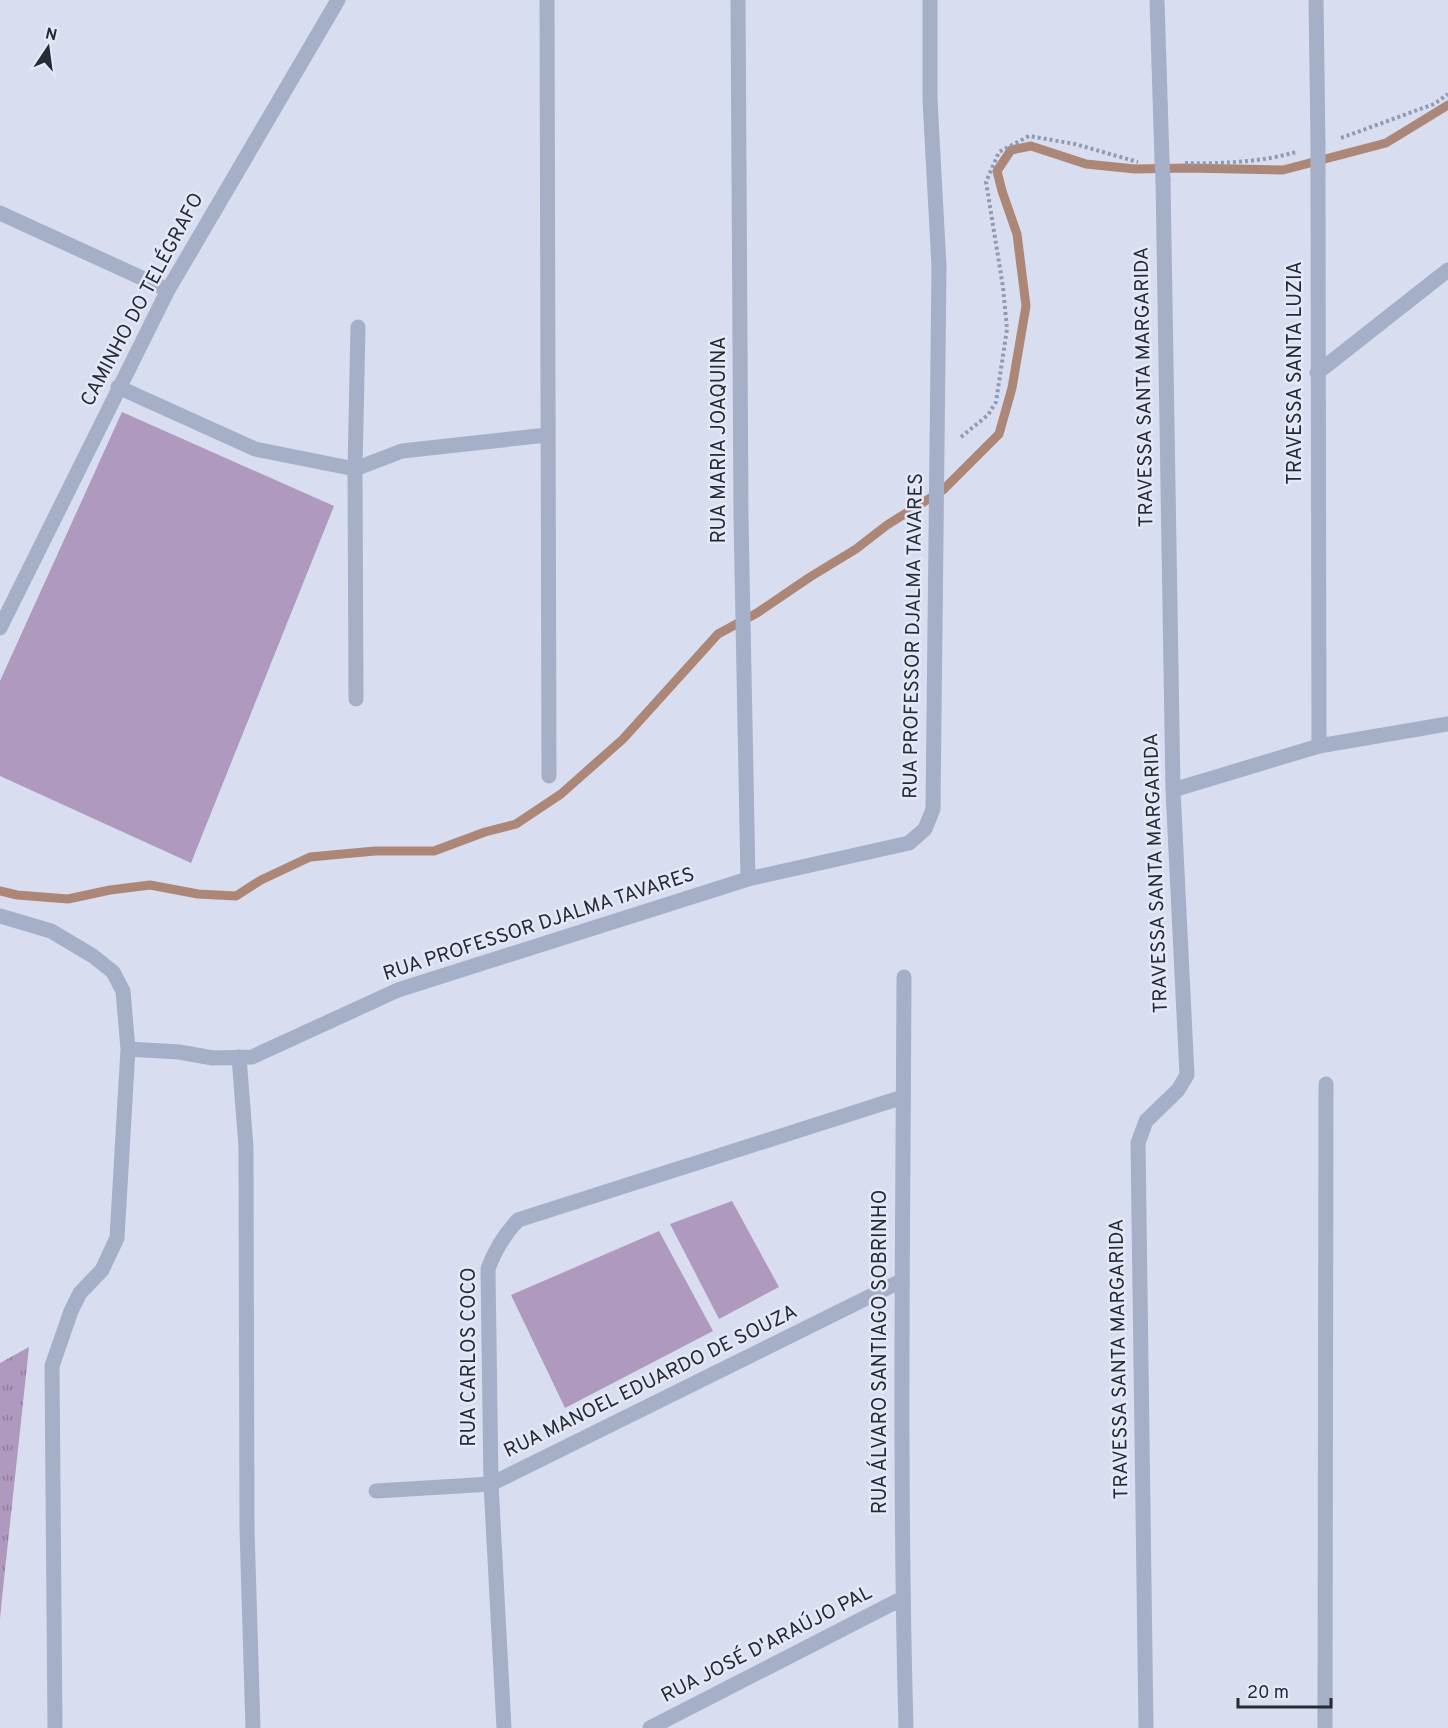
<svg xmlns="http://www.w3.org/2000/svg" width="1448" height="1728" viewBox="0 0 1448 1728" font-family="Overpass,sans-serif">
	<defs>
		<pattern id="grass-tufts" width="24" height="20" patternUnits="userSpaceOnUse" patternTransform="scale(1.5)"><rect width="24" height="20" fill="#af99be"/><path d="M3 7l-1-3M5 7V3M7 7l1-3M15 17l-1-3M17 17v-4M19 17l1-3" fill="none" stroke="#8e7d9b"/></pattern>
	</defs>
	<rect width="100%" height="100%" fill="#d8def0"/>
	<path fill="url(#grass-tufts)" d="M29,1347L2,1598L0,1619V1363Z"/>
	<path fill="#af99be" d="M122,412L334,506L191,863L0,776V681Z
		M732,1201L779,1287L719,1319L670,1224Z
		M659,1231L713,1331L565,1408L511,1295Z"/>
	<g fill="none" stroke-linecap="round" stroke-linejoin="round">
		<path stroke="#ac8778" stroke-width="9" d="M0,891L17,895L68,899L110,890L150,885L198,894L236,896L261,880L310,857L375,851H434L485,832L516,824L561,794L623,739L718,634L757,613L810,577L856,549L887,525L943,490L999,434L1012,388L1026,306L1017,234L1002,191L997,171L1011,150L1031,146L1086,164L1135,169L1186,168L1283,170L1386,143L1448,105"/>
		<path stroke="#8f9bb3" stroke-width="4" stroke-dasharray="3 3" stroke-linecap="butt" d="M1341,138L1434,104L1448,94
			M1185,163C1221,164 1262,162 1296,152
			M961,437L988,415L996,402L1007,329L1003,287L986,182L999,152L1029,136L1075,144L1138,162"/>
		<path stroke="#a5afc7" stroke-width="15" d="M547,0L549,776
			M738,0L741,517L748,879
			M1157,0L1162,160
			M1316,0L1318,143
			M1318,170L1319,746
			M0,213L168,290
			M358,327L355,469L402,451L547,435
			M1317,373L1448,270
			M118,387L255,449L355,469L356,699
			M0,628L168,290L338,0
			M1173,790L1319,746L1448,724
			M0,916L51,931L93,956L113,972L123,991L128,1049L117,1238L102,1270L80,1293L71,1311L52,1366L55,1728
			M904,977C903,1227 899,1478 906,1728
			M128,1049L179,1052L213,1058L252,1057L398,990L748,879L909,843L925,829L933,809L939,266L930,100V0
			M239,1057L246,1147L247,1529L253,1728
			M376,1491L491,1484L901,1281
			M504,1728L491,1484L488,1269C495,1249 504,1235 518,1220L903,1097
			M650,1728L903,1598
			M1146,1728L1138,1143L1146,1121L1178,1090L1187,1075L1173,790L1163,180
			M1325,1728L1326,1084"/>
		<path stroke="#a5afc7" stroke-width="15" d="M1162,160L1163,180
			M1318,170V143"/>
	</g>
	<g text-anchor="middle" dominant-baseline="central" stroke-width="5" stroke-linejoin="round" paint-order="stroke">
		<g font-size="20" fill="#262c33" stroke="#e4e8f8">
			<text transform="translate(143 300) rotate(-62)">CAMINHO DO TELÉGRAFO</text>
			<text transform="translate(1296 373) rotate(-90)">TRAVESSA SANTA LUZIA</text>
			<text transform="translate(1145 387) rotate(-91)">TRAVESSA SANTA MARGARIDA</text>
			<text transform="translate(720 440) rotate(-90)">RUA MARIA JOAQUINA</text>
			<text transform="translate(914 636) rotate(-89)">RUA PROFESSOR DJALMA TAVARES</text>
			<text transform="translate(1157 873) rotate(-92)">TRAVESSA SANTA MARGARIDA</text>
			<text transform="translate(539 925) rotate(-18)">RUA PROFESSOR DJALMA TAVARES</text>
			<text transform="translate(881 1352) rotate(-90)">RUA ÁLVARO SANTIAGO SOBRINHO</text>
			<text transform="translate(470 1357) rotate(-90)">RUA CARLOS COCO</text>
			<text transform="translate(1120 1359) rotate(-91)">TRAVESSA SANTA MARGARIDA</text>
			<text transform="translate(651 1382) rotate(-26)">RUA MANOEL EDUARDO DE SOUZA</text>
			<text transform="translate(767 1645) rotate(-27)">RUA JOSÉ D'ARAÚJO PAL</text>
		</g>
	</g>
	<g transform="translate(48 48) rotate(13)" stroke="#e4e8f8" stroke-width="4.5" paint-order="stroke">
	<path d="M0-4.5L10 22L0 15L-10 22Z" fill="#262c33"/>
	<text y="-9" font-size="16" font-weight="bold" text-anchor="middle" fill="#262c33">N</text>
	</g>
	<path d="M1238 1698v9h93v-9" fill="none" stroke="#262c33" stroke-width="3"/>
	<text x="1247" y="1698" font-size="18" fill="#262c33" stroke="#e4e8f8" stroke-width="4.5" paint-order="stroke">20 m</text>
</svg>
